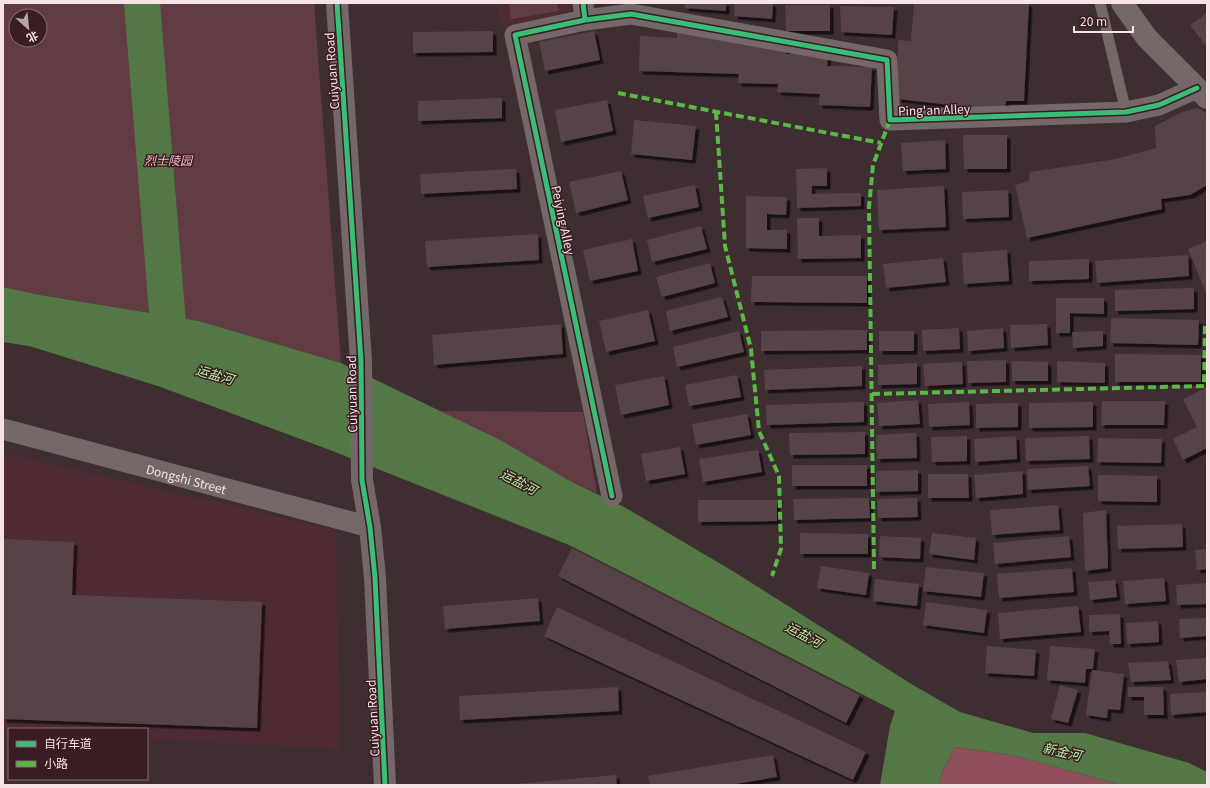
<svg xmlns="http://www.w3.org/2000/svg" width="1210" height="788" viewBox="0 0 1210 788" font-family="Georgia,'Noto Sans SC',serif">
	<defs>
		<filter id="shadow"><feDropShadow dx="3.5" dy="3.5" stdDeviation="0" flood-color="#0009"/></filter>
	</defs>
	<rect width="100%" height="100%" fill="#3e2e31"/>
	<path fill="#4e2b31" d="M496,3H568L570,14L501,28Z
		M3,453L336,530L340,749L147,739V729H9V732H3Z"/>
	<path fill="#613c42" fill-rule="evenodd" d="M3,3H314L341,363L199,321L40,295L3,287ZM16,16H40V40H16Z
		M509,3H557L559,11L511,19Z
		M440,411L583,412L597,493L568,480Z"/>
	<path fill="#8e4e5a" d="M955,747L1012,755L1122,785H939L942,772Z"/>
	<path fill="#537845" d="M3,287L40,295L199,321L341,363L502,441L568,480L626,508L736,573L913,685L960,712L1033,733H1085L1189,763L1207,772V785H1122L1012,755L955,747L942,772L939,785H880L890,726L895,711L569,545L330,450L158,386L29,346L3,342Z"/>
	<g fill="none" stroke-linecap="round" stroke-linejoin="round">
		<path stroke="#537845" stroke-width="36" d="M142,3L171,361"/>
	</g>
	<path fill="#564246" filter="url(#shadow)" d="M685,3H726V11L685,8Z
		M735,3H773L772,19L734,16Z
		M914,3H1029L1024,101H1006L1004,111L898,99V40L911,41Z
		M785,5H830V31H786Z
		M840,6L894,7L892,35L841,32Z
		M1207,13V47L1190,25Z
		M677,30L786,44V54L828,55L827,66L872,67L870,107L819,105L820,94L777,92L778,84L738,83L739,74L639,71L640,36L677,38Z
		M493,31V52L413,53V32Z
		M594,31L600,60L545,71L539,42Z
		M502,98V118L418,121V101Z
		M607,100L613,131L561,142L555,110Z
		M1198,108L1207,114V185L1190,195L1161,199L1162,209L1027,238L1015,185L1029,181L1030,172L1116,159L1156,148L1155,126L1182,112Z
		M634,120L696,126L692,160L631,154Z
		M963,135H1007V169H964Z
		M945,140L946,169L903,171L901,143Z
		M827,168V186H812V194L861,193V206L797,208L796,169Z
		M516,169L517,189L421,194L420,174Z
		M621,171L628,200L576,213L569,182Z
		M695,185L699,207L648,218L643,196Z
		M944,186L946,227L879,230L877,190Z
		M1008,190L1009,217L963,219L962,192Z
		M746,196L787,197L786,215L767,214V230H787V249L746,248Z
		M797,218H819V236L861,235V258L798,259Z
		M701,226L707,249L652,262L647,240Z
		M538,234L539,260L427,267L425,241Z
		M632,239L638,271L590,281L583,250Z
		M1207,241V295L1188,249Z
		M1007,250L1009,281L964,284L962,253Z
		M1188,255L1189,276L1097,283L1095,261Z
		M943,258L946,282L886,288L883,264Z
		M1089,259V279L1029,281V261Z
		M710,263L715,283L662,297L656,277Z
		M752,276H867V303L751,302Z
		M1194,288V309L1115,311V290Z
		M722,297L728,317L670,331L666,311Z
		M1056,298H1104V314L1070,313V333H1056Z
		M648,310L655,341L606,352L599,321Z
		M1111,318L1199,320L1198,345L1110,343Z
		M561,324L563,354L434,365L432,335Z
		M1047,324L1048,345L1011,348L1010,325Z
		M959,328L960,349L923,351L922,330Z
		M1003,328L1004,348L968,351L967,331Z
		M867,330V350L761,351V331Z
		M739,331L744,352L677,367L673,347Z
		M879,331H914V351H879Z
		M1103,331V346L1073,348L1072,332Z
		M1115,354L1201,355V382H1115Z
		M1006,360V382L968,383L967,361Z
		M1012,361L1048,362V381H1012Z
		M1057,361L1105,363V383L1057,382Z
		M962,362L963,384L925,386L923,364Z
		M917,363V384L878,385V365Z
		M862,366V386L765,390L764,370Z
		M737,375L741,397L689,406L685,385Z
		M664,376L669,405L621,415L615,385Z
		M1207,387V448L1183,460L1173,439L1197,427L1183,399Z
		M918,400L920,424L879,426L877,403Z
		M1102,401H1165L1164,425H1101Z
		M864,402V422L767,425L766,405Z
		M969,402L970,425L929,427L928,404Z
		M1093,402V427L1029,428V403Z
		M1018,403V427L976,428V404Z
		M747,414L751,435L696,445L692,424Z
		M865,432V454L790,455L789,433Z
		M916,433L917,458L877,459L876,435Z
		M967,436V461L932,462L931,437Z
		M1016,436L1017,459L975,462L974,439Z
		M1089,436L1090,459L1026,461L1025,438Z
		M1098,438L1162,439L1161,463L1097,462Z
		M680,447L685,474L646,481L641,454Z
		M758,450L762,472L703,482L699,459Z
		M792,465H867V486H792Z
		M1088,466L1090,486L1028,490L1027,469Z
		M918,470V491L876,492V471Z
		M1022,471L1023,494L976,498L974,475Z
		M928,474H968L969,498H928Z
		M1098,475L1157,476V502L1098,501Z
		M869,498L870,518L794,520L793,499Z
		M917,498L918,517L878,518L877,499Z
		M698,500H777V521L698,522Z
		M1058,505L1060,530L992,535L990,510Z
		M1106,510L1108,568L1085,571L1083,513Z
		M1182,524L1183,547L1118,549L1117,526Z
		M800,533L868,534V554H800Z
		M932,533L976,538L974,560L929,554Z
		M880,536L921,538L920,559L879,557Z
		M1069,536L1071,557L995,564L993,543Z
		M3,539L74,542L72,595L262,602L257,728L3,719Z
		M572,548L860,695L846,723L558,576Z
		M1207,549V569L1197,570L1195,550Z
		M821,566L869,573L866,595L817,588Z
		M926,567L984,573L981,597L923,591Z
		M1072,568L1074,592L999,598L997,574Z
		M1164,578L1166,601L1125,604L1123,581Z
		M875,579L919,584L917,606L873,601Z
		M1115,580L1117,597L1090,600L1088,582Z
		M1207,583V604L1177,605L1176,585Z
		M538,598L540,621L445,629L443,606Z
		M926,602L987,610L984,633L923,625Z
		M1078,606L1081,632L1000,639L998,613Z
		M557,607L866,752L853,780L544,636Z
		M1120,614L1121,644H1110L1109,631L1089,632V615Z
		M1207,618V636L1180,638L1179,619Z
		M1158,621L1159,642L1127,644L1126,623Z
		M987,646L1036,650L1034,676L985,673Z
		M1050,646L1095,649L1093,669H1086L1085,683L1047,680Z
		M1207,658V679L1179,682L1176,660Z
		M1168,661L1171,680L1131,682L1128,663Z
		M1092,670L1124,674L1120,710L1108,709L1107,718L1086,715Z
		M1060,685L1078,690L1068,723L1051,719Z
		M618,687L619,711L460,720L459,696Z
		M1128,687H1163L1164,715H1144V697H1128Z
		M1207,692V712L1171,715L1170,694Z
		M773,755L777,777L729,785H650L648,776Z
		M616,775L617,785H515V784Z"/>
	<g fill="none" stroke-linecap="round" stroke-linejoin="round">
		<path stroke="#746768" stroke-width="11" d="M1100,3L1126,112"/>
		<g stroke="#746768" stroke-width="21">
			<path d="M583,3L585,20L515,35L612,496"/>
			<path d="M585,20L631,14L887,60L890,120L1126,112L1159,105L1197,88"/>
			<path id="s1" d="M3,429L370,527"/>
		</g>
		<path stroke="#746768" stroke-width="22" d="M337,3L361,361L362,480L370,527L375,578L385,785
			M1122,3L1147,38L1207,98"/>
		<path stroke="#58b947" stroke-width="4" stroke-dasharray="8 4" stroke-linecap="butt" d="M618,93L881,143
			M716,112L725,246L751,349L759,431L779,476L781,549L772,576
			M872,394L1204,386L1205,325L1207,324
			M874,569L869,207L873,165L890,120"/>
		<defs>
			<path id="cycleway" d="M337,3L361,361L362,480L370,527L375,578L385,785
				M583,3L585,20L515,35L612,496
				M585,20L631,14L887,60L890,120L1126,112L1159,105L1197,88"/>
		</defs>
		<use href="#cycleway" stroke="#3a1d22" stroke-width="8"/>
		<use href="#cycleway" stroke="#3abd76" stroke-width="5"/>
	</g>
	<g text-anchor="middle" dominant-baseline="central" stroke-width="3" stroke-linejoin="round" paint-order="stroke">
		<g font-size="12" fill="#f7e2e5" stroke="#3a1d22">
			<text transform="translate(331 71) rotate(-94)">Cuiyuan Road</text>
			<text transform="translate(934 109) rotate(-2)">Ping'an Alley</text>
			<text transform="translate(564 220) rotate(78)">Peiying Alley</text>
			<text transform="translate(351 394) rotate(-91)">Cuiyuan Road</text>
			<text stroke="none"><textPath href="#s1" startOffset="190">Dongshi Street</textPath></text>
			<text transform="translate(372 718) rotate(-93)">Cuiyuan Road</text>
		</g>
		<g font-size="12" font-style="italic" fill="#fabac3" stroke="#3a1d22">
			<text x="168" y="159">烈士陵园</text>
		</g>
		<g font-size="13" font-style="italic" fill="#b6f3a2" stroke="#3a1d22">
			<text transform="translate(215 374) rotate(16)">运盐河</text>
			<text transform="translate(519 481) rotate(28)">运盐河</text>
			<text transform="translate(804 634) rotate(28)">运盐河</text>
			<text transform="translate(1062 751) rotate(12)">新金河</text>
		</g>
	</g>
	<rect width="1210" height="788" fill="none" stroke="#f7e2e5" stroke-width="8"/>
	<rect x="8" y="728" width="140" height="52" fill="#3a1d22" stroke="#866c70"/>
	<rect x="16" y="741" width="20" height="6" fill="#3abd76" stroke="#866c70"/>
	<text x="44" y="748" font-size="12" fill="#f7e2e5">自行车道</text>
	<rect x="16" y="761" width="20" height="6" fill="#58b947" stroke="#866c70"/>
	<text x="44" y="768" font-size="12" fill="#f7e2e5">小路</text>
	<g transform="translate(28 28) rotate(153)"><circle r="19" fill="#3a1d22" stroke="#866c70"/>
	<path d="M0-3L7 15L0 10L-7 15Z" fill="#b6a3a6"/>
	<text y="-6" font-size="11" font-weight="bold" text-anchor="middle" fill="#f7e2e5">北</text>
	</g>
	<path d="M1074 26v6h59v-6" fill="none" stroke="#f7e2e5" stroke-width="2"/>
	<text x="1080" y="26" font-size="12" fill="#f7e2e5" stroke="#3a1d22" stroke-width="3" paint-order="stroke">20 m</text>
</svg>
